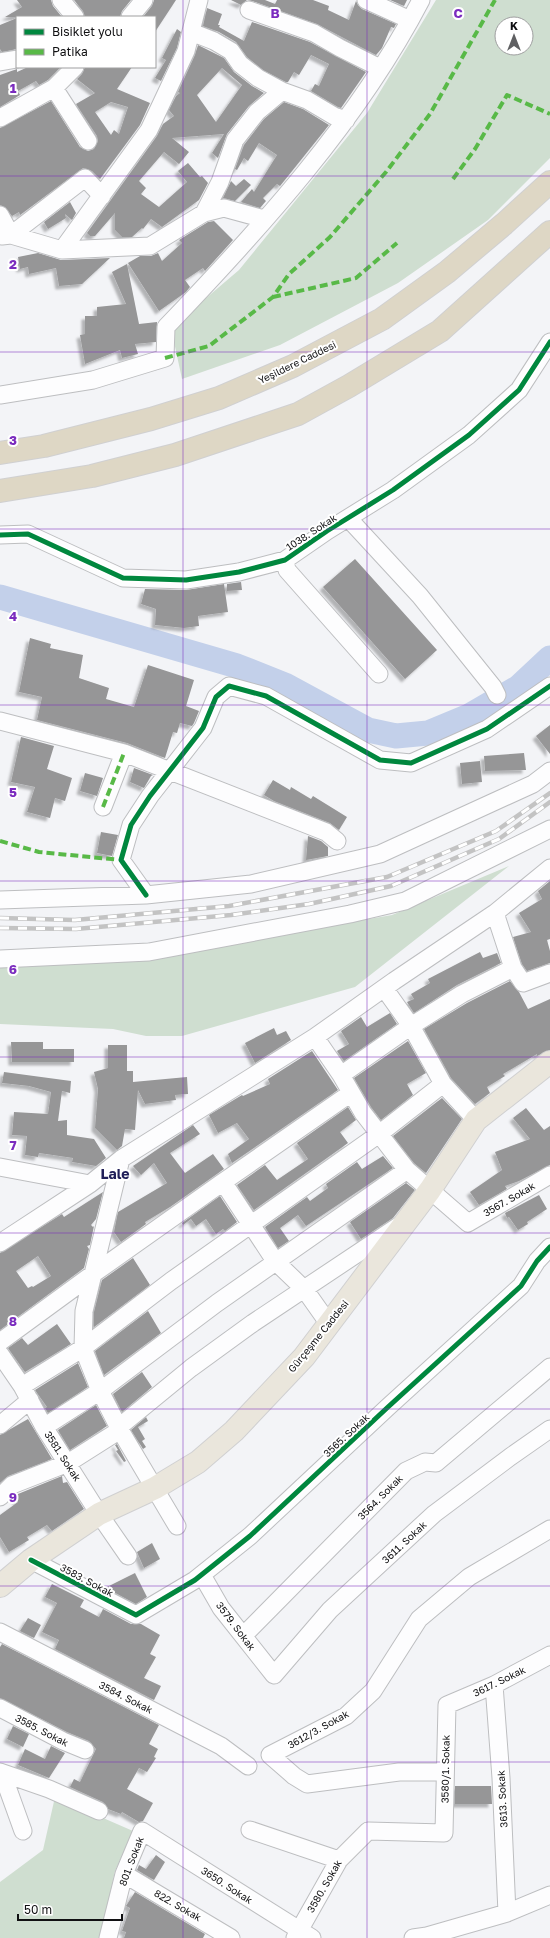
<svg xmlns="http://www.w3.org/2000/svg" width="550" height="1938" viewBox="0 0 550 1938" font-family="'Golos Text',sans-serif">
	<defs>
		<filter id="shadow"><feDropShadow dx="-3.5" dy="3.5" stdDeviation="1" flood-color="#0004"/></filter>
	</defs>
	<rect width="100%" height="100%" fill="#f3f4f7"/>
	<path fill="#cfded0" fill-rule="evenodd" d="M436,0H550V158L488,220L398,283L280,345L182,379L171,328L239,270L367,113ZM502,24H526V48H502Z
		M509,866L355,987L182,1036H146L113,1029L0,1024V966L150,957L392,915Z
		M55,1797L133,1831L115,1871L100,1938H0V1882L43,1850Z"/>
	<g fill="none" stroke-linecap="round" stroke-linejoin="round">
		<path stroke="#c3d0ea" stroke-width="25" d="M0,597L237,666L285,685L368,730L396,736L428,733L469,716L519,687L550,658"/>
	</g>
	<path fill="#969697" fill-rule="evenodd" filter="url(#shadow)" d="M17,0H51L53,6L62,17H5L22,7Z
		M74,0H131L122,11L120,17H85L83,11Z
		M154,0H176L155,32V17H143L152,6Z
		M231,0H265L275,4L277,0H313L329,6L328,10L349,20L356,1L358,5L362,9L396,24L394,28L391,27L382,48L376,55L317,24L252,1L247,0L241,5Z
		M390,0H407L404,6Z
		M207,8L222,14L218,25H220L219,27L244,41L252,22L310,42L366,72L341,108L338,107L311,91L315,84L319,86L329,64L311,55L299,75L294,72L288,82H286L263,70L247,57L236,42L219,32L203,26Z
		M17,18V49L2,52L0,49V25Z
		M177,29L181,32L177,48L161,81L155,78L166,60L162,58Z
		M198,45L224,58L234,72L252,86L264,93L249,106L227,134L218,158L212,153L224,134L172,138L189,152L179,164L164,152L139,181L146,188L141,194L159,207L187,182L178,171L188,163L200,177L202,176L208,183L199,200L162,227L151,219L143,229L142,228L132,237H122L115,230V213L95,236H90L87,233L157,136L163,124L174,116L169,110L176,96L180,93L178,92L195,55ZM222,68L242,85L216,122L197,95Z
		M28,67H61L48,80L39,85L36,81L18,91L20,95L0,107V75L17,69V72Z
		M85,67H132L117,89L150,103L140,125L100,179L92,171L83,168L20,215L19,212L12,216L5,207L0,205V128L51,101L80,147L88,151L94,149L98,141L97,136L76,104L95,93L77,79L82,74ZM111,102L128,107L119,134L114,130L111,135L95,112Z
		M284,102L303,109L329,125L280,186L277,184L263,198L266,201L260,208L241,202L252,189L254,192L277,155L259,143L248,161L244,158L237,170L235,169L244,145L264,119Z
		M244,179L251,185L235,201L223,198L231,181L236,186Z
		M70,202L76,213L72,220L65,214L66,218L48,229L44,222Z
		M214,221L233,240L205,271L203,268L185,280L190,287L186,292L159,311L128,263L140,256H151L158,253L162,261L182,243L179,240L208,222Z
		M38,253L61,260L110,258L82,284L59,286L56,268L29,274L28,267L20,269L18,257Z
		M127,264L139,324L157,322L156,342L135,344L138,354L122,358L120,350L85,364L80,335L85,334V316H97V307L126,304L112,272Z
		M355,559L437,650L405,679L323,587Z
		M241,582L242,590L227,591V584Z
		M224,584L228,612L198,616L199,626L184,628L155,625L156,609L141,604L145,589L186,590Z
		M30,638L51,644L50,648L83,655L79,678L109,688L106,699L134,707L148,665L194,680L186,706L199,711L194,723L192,726L180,723L177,733L173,732L165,758L127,743L37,720L42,697L19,692Z
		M550,725V754L536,736Z
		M21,737L54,746L47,769L72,778L65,801L55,798L50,818L27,812L35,787L11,782Z
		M524,753L526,770L485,771L484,756Z
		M480,761L482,782L462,784L460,763Z
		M134,768L153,775L151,776L144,788L130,782Z
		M85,773L103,778L97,796L80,791Z
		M273,780L290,790L291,787L311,799L313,796L347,817L339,830L330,823L274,801L264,795Z
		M101,832L118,835L112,856L97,853Z
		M308,836L321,841L328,847V856L306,860Z
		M550,881V939L547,940L550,951V963L527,971L522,964L513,937L531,932L519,913L542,899L538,891Z
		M480,952L483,958L497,953L501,963L457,985L414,1013L407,1002L414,999L411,994L430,983L428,979Z
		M510,981L519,992L528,1009L550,999V1050L537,1056V1054L503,1074L505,1076L487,1087L490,1093L475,1104L451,1078L424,1029L467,1003Z
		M390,1013L397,1024L344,1061L337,1051L349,1044L341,1031L361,1017L367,1027Z
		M274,1028L277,1035L286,1031L291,1040L255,1063L245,1043Z
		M408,1041L426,1073L407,1084L413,1095L381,1120L371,1107L354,1078Z
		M11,1042H43V1049H74V1062H12Z
		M108,1045H127V1071H133V1082L187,1077L188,1094L175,1095L176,1100L145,1104L138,1090L135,1130L125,1129L122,1146L117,1150L95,1128L98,1089L94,1072L108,1068Z
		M312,1051L338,1090L232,1163L228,1154L249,1139L237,1123L218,1133L209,1115L242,1095L243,1096L270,1084L268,1079Z
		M4,1072L71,1081L70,1093L62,1091L58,1121L67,1120V1135L94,1139L106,1158L96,1166L72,1162L73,1158L39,1153L38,1157L25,1155L27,1136L12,1135L14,1112L48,1114L51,1092L29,1086L2,1083Z
		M442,1098L462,1119L426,1173L414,1163L393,1136Z
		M348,1107L356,1120L340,1132L348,1143L254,1210L237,1185L265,1165L277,1180L308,1159L297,1143Z
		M526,1108L544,1130L550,1126V1165L519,1181L505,1186L507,1189L479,1205L470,1192L502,1170L495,1152L530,1139L513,1118Z
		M193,1125L200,1134L170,1153L185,1173L213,1154L224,1169L170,1207L145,1222L146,1224L121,1242L114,1232L118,1212L167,1183L154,1163L141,1175L133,1166Z
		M383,1156L393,1168L306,1226L298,1215L280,1228L289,1241L278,1248L265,1227L307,1197L310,1201L328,1188L326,1184L357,1162L362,1169Z
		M406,1183L415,1190L393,1218L361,1239L350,1222Z
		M103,1192L96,1219L91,1225L93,1227L94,1226L90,1245L87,1246L89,1249L84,1268L0,1330V1253L62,1214L64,1217ZM38,1256L51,1276L33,1287L32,1286L28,1288L16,1271Z
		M539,1195L547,1209L527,1222L528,1224L518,1230L509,1217L507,1218L505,1213Z
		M220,1196L237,1222L225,1231L223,1229L216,1234L206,1219L196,1226L191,1219L183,1225L182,1223Z
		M133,1258L150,1285L94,1327V1312L102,1280Z
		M148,1311L161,1333L104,1375L95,1351Z
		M57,1324L71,1344L25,1372L8,1348L22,1338L28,1345Z
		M78,1363L88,1387L48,1413L45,1408L47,1407L35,1390Z
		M142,1372L152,1387L122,1412L113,1394Z
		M96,1405L107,1426L70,1450L58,1430Z
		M146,1417L148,1421L138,1427L145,1439L142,1441L146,1447L143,1449L131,1430Z
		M28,1419L52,1459L8,1476L0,1483V1435Z
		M117,1444L126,1461L124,1462L116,1451L118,1450L115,1445Z
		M62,1476L63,1483L67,1482L84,1509L52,1531L47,1525L27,1537L29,1540L9,1552L0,1537V1515L18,1502L14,1498L18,1494Z
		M152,1543L160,1559L144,1568L137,1552Z
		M135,1573L147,1597L136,1604L108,1589L107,1587Z
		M52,1584L84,1600L80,1607L99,1617L103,1609L131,1624H141L160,1635L150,1654L156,1657L144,1678L161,1686L154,1700L55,1649L59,1640L42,1632L57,1603L45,1597Z
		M28,1618L41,1625L34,1638L20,1631Z
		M2,1644L159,1725L149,1744L158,1749L154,1757L156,1758L147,1772L139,1768L127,1789L153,1803L143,1821L139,1822L122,1812L121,1814L108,1809L103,1802L70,1787L74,1779L80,1782L96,1749L89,1741L67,1732L0,1698V1647Z
		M13,1726L29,1734L23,1747L7,1739Z
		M51,1746L65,1753L49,1778L18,1765L25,1749L45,1759Z
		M455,1786H491L492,1804H455Z
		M156,1855L165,1862L154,1880L137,1870L139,1865L146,1869Z
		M135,1892L205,1934L203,1938H124L126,1932L122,1931L130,1908L126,1906Z"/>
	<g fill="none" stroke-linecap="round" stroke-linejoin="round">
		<defs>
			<path id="minor" d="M61,0L75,17
				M366,0L410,20
				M249,10L314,33L340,48L380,68
				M130,17L144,0
				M191,32L214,41L231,51L240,64L258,78L282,91L307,100L334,116L346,120
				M0,62L17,59
				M54,88L88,141
				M0,118L54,88L75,67
				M204,213L220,182L235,140L257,112L282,91
				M0,215L11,235L62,250L150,246L204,213L224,208L264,219
				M2,236L11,235L85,178L102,196
				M62,250L149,130L186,51L199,0
				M0,395L93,380L165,358L166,327C260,229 358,121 421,0
				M348,518L420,596L493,687L497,695
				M0,535L28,534L123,578L186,580L239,572L285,560L327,531L393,490L469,435L519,390L550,342
				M285,560L287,570L379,674
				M0,721L124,753L326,832L337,841
				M103,807L124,753
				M146,895L121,860L131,825L150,796L203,728L216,697L229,686L266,696L380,760L411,763L487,729L550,686
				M0,900L146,895L251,884L380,854L533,784L550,771
				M495,913L513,968L523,983L550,973
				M0,959L149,952L350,914L405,901L550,829
				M384,988L411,1026L443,1084L476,1120
				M315,1037L341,1075L363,1113L407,1170L468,1223L550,1175
				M341,1075L411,1026L462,994L513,968
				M121,1159L315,1037L394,981L495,913L550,868
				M0,1167L90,1184
				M223,1182L351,1093
				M0,1243L90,1184L121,1159L84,1311L83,1348L100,1391L120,1430
				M0,1342L93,1274L223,1182L275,1261L305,1290L329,1324
				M0,1354L22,1386L44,1427L99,1514L128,1556
				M22,1386L83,1348L171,1281L379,1134L443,1084
				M0,1425L30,1400
				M44,1427L100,1391L217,1303L407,1170
				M119,1427L191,1368L253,1323L397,1227
				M0,1497L12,1485L68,1463L120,1430L177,1526
				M31,1560L136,1615L195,1580L250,1536L388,1407L521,1286L537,1261L550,1247
				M202,1575L221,1608L274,1675L330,1610L434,1514L510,1457L550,1429
				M0,1632L221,1746L248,1766
				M243,1636L406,1471L425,1462L436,1463L550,1367
				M494,1685L501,1778L507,1913
				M0,1708L63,1741L85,1750
				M0,1772L49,1789L99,1811
				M445,1772H399L307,1784L294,1776L270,1755L346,1716L373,1691L419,1619L469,1577L550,1529
				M0,1776L5,1781L23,1831
				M250,1830L339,1860
				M124,1874L231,1938
				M108,1938L124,1874L142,1831L312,1938
				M295,1938L339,1860L368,1831L444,1833L447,1705L494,1685L550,1655
				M413,1938L427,1936L507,1913L550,1895"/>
			<path id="major" d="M0,1586L31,1560L99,1514L155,1488L198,1462L234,1431L304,1357L430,1190L476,1120L550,1062"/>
			<path id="highway" d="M0,453L44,446L151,419L219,398L293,366L382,319L447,272L504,224L550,182
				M0,491L92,476L175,455L298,414L349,386L440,331L550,232"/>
		</defs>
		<use href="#minor" stroke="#bdbec0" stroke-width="19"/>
		<use href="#major" stroke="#d0d0d1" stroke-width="24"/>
		<use href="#highway" stroke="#d0d0d1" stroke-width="24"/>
		<use href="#minor" stroke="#fdfdfe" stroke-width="17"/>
		<use href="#major" stroke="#eae6dc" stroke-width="22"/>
		<use href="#highway" stroke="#ded7c5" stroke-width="22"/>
		<defs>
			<path id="rail" d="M0,918L75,920L229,906L387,877L496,831L550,793
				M0,928L76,929L231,915L309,904L391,886L499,839L550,802"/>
		</defs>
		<use href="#rail" stroke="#c3c3c3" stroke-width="4.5"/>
		<use href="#rail" stroke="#fff" stroke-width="3" stroke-dasharray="9" stroke-linecap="butt"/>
		<path stroke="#58b947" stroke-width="4" stroke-dasharray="8 4" stroke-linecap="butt" d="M453,179L475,149L507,95L550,114
			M273,297L356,278L397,243
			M165,358L209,346L273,297L289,274L330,237L386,172L430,114L495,0
			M103,807L124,753
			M0,841L39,852L121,860"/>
		<defs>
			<path id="cycleway" d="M0,535L28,534L123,578L186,580L239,572L285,560L327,531L393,490L469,435L519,390L550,342
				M146,895L121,860L131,825L150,796L203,728L216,697L229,686L266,696L380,760L411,763L487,729L550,686
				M31,1560L136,1615L195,1580L250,1536L388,1407L521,1286L537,1261L550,1247"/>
		</defs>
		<use href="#cycleway" stroke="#fff" stroke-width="8"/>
		<use href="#cycleway" stroke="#00873e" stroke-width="5"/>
	</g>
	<path fill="none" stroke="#7b2cbf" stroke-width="1" stroke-opacity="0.55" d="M183,0V1938M367,0V1938M0,176H550M0,352H550M0,529H550M0,705H550M0,881H550M0,1057H550M0,1233H550M0,1409H550M0,1586H550M0,1762H550"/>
	<g text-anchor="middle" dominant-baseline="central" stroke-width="4" stroke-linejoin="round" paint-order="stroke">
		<g font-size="10" fill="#101012" stroke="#fff">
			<text transform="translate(297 362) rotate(-26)">Yeşildere Caddesi</text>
			<text transform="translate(311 532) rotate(-33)">1038. Sokak</text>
			<text transform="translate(509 1199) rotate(-30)">3567. Sokak</text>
			<text transform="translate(318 1336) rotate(-51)">Gürçeşme Caddesi</text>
			<text transform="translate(346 1435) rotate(-43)">3565. Sokak</text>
			<text transform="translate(63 1456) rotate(57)">3581. Sokak</text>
			<text transform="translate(380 1497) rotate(-45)">3564. Sokak</text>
			<text transform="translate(404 1542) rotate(-43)">3611. Sokak</text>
			<text transform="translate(87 1580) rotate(28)">3583. Sokak</text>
			<text transform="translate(236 1626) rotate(53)">3579. Sokak</text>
			<text transform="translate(499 1681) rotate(-26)">3617. Sokak</text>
			<text transform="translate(126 1697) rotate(27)">3584. Sokak</text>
			<text transform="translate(318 1729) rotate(-29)">3612/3. Sokak</text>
			<text transform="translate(42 1730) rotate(27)">3585. Sokak</text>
			<text transform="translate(445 1769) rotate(-89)">3580/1. Sokak</text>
			<text transform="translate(502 1799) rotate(-93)">3613. Sokak</text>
			<text transform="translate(131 1861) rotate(-69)">801. Sokak</text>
			<text transform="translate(227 1885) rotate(33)">3650. Sokak</text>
			<text transform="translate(324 1886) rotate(-60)">3580. Sokak</text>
			<text transform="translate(178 1905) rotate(30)">822. Sokak</text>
		</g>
		<g font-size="14" font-weight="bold" fill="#212059" stroke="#fff">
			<text x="115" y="1173">Lale</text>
		</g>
	</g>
	<g font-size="13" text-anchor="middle" font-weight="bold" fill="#7b2cbf" stroke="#fff" stroke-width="4" stroke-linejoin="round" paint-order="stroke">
		<text x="275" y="18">B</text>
		<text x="458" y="18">C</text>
		<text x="13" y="93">1</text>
		<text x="13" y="269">2</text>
		<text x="13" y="445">3</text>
		<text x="13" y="621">4</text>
		<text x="13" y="797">5</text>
		<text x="13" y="974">6</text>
		<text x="13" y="1150">7</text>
		<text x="13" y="1326">8</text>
		<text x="13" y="1502">9</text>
	</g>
	<rect x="16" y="16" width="140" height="52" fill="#ffffff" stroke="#9f9fa0"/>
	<rect x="24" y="29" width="20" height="6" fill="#00873e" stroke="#9f9fa0"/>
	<text x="52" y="36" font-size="12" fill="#101012">Bisiklet yolu</text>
	<rect x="24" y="49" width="20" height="6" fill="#58b947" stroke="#9f9fa0"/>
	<text x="52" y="56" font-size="12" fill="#101012">Patika</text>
	<g transform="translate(514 36)"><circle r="19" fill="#ffffff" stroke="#9f9fa0"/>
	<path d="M0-3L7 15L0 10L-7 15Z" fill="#5f6062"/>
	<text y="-6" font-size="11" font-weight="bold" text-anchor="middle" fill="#101012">K</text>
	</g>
	<path d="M18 1914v6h104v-6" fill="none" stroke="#101012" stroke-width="2"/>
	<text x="24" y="1914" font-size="12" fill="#101012" stroke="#ffffff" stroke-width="3" paint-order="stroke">50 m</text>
</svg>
